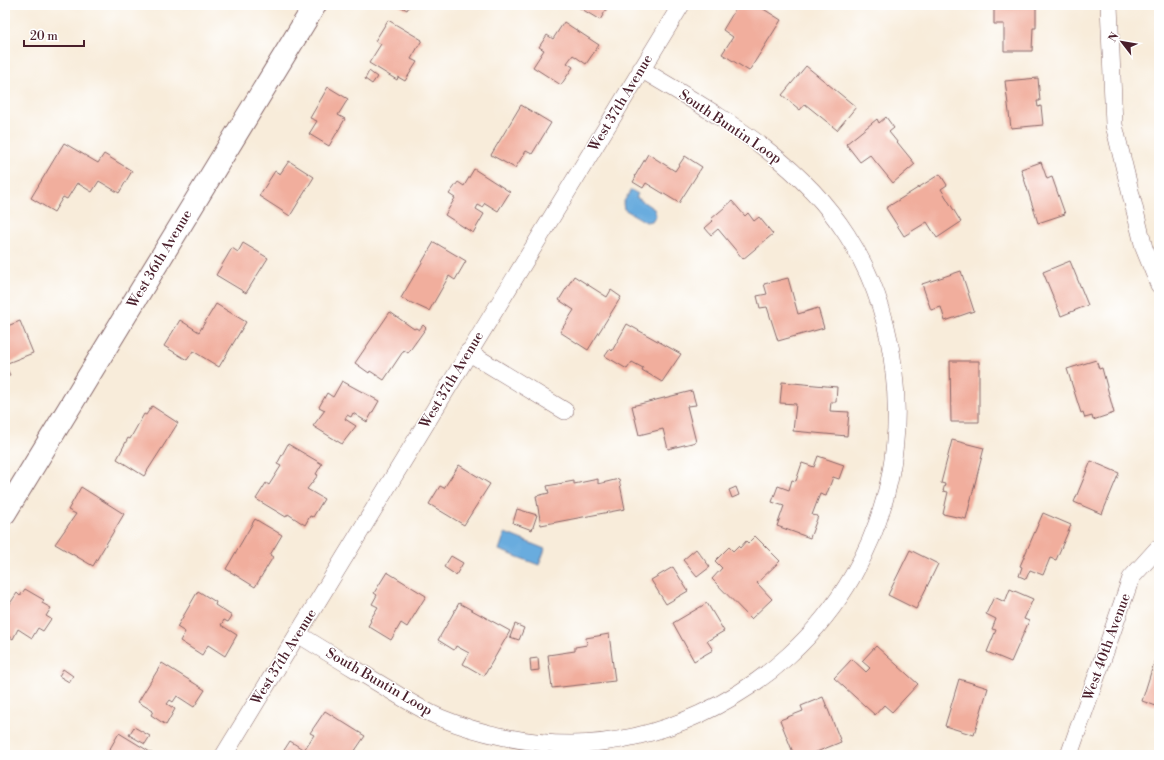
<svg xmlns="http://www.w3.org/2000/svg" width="1164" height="760" viewBox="0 0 1164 760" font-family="'Libre Bodoni',serif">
	<rect width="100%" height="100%" fill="#fff"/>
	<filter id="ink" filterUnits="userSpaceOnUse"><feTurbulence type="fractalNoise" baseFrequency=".025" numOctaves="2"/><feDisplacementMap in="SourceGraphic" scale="8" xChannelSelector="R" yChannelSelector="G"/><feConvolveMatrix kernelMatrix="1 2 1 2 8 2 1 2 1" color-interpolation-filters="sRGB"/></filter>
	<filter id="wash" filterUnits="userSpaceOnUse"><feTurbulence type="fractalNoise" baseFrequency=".012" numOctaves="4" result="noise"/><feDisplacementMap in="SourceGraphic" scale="16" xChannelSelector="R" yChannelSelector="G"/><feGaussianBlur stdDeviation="0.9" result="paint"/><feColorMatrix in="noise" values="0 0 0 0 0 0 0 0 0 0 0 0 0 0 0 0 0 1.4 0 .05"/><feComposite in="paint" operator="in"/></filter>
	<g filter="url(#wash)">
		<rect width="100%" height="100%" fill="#f8ecda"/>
		<path fill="#69acde" stroke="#5a6684" d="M631,190L638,194L636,197L654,209L656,215L652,221L646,222L624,209L623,203Z
			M505,533L545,549L539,565L499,550Z"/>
		<g id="blocks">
			<path fill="#f1ae9d" d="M398,5H410L407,10Z
				M575,5H609L600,20Z
				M738,5H757L781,20L749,71L722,54L733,37L723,30Z
				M1034,5L1036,6V28H1033L1032,51H1004V24H994V6Z
				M388,20L422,40L411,59L417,62L405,81L398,77L397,80L369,63L381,44L375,41Z
				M5,21L8,22L6,36H5Z
				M564,22L599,45L586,64L573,55L567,63L573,67L561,85L533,67L544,50L539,47L547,35L553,39Z
				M806,66L856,107L837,130L805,104L800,110L782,95Z
				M369,71L377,77L372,84L365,79Z
				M1038,78L1040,101H1037L1038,107L1041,106L1043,125L1011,128L1005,81Z
				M328,87L348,99L338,115L345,119L329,146L309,134L317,121L310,118Z
				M521,105L551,123L532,154L526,151L515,168L491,155Z
				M886,117L894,128L889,132L915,164L893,183L870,155L860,162L846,144L877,119L879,123Z
				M64,143L98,163L104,154L132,171L119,193L99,181L92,192L77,183L67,199L63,197L54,212L31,198Z
				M648,154L675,171L685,156L702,167L679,203L646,183L643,188L633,182L636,177L635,176Z
				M289,161L314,177L290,216L259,196L275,171L280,174Z
				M1041,162L1047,179L1052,177L1065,214L1038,223L1021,169Z
				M474,169L510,192L498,211L485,203L482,207L478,205L476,209L484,214L473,233L445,215L455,198L449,194L458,182L464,186Z
				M940,174L947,185L941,189L961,222L937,238L927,222L904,236L886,208Z
				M732,201L745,216L748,213L754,221L759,217L773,234L743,259L718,229L711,235L705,228L713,221L711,219Z
				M434,242L466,261L455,280L449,276L429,311L401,298Z
				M243,243L268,258L246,293L216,275L232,248L238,252Z
				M1070,261L1088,305L1061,316L1043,272Z
				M961,271L974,311L945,321L941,307L931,310L922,284Z
				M574,276L607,297L611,290L621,297L588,350L560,332L574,310L559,300Z
				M788,278L798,314L818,308L824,328L778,341L767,307L760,308L757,296L767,294L764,284Z
				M216,304L246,322L219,367L193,351L187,360L164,346L180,320L199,332Z
				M390,312L414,329L416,328L419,330L423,325L426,328L408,353L404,350L384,380L370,371L369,373L355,363Z
				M20,321L33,353L5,364V327Z
				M627,324L681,354L662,382L642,370L643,368L632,362L627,369L605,356L610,349L612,351Z
				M1096,360L1099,369L1102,368L1114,413L1093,420L1092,416L1085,418L1083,412L1081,413L1067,369Z
				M950,361H979V422H951Z
				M5,365L10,375L5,377Z
				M342,381L379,401L367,422L353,413L351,417L347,415L345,419L356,426L342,444L313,426L325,410L319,407L327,393L333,397Z
				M782,382L837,387L836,402H831L830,411L849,412L847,436L793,431L796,404L780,403Z
				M692,391L696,405L687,406L696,442L668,449L663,429L639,435L632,406Z
				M152,406L178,423L144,476L117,459L128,438L130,439L144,414L146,415Z
				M952,440L984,448L966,519L943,514L948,492L943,491L945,484L941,483Z
				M288,444L322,464L316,474L318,475L307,489L324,499L313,517L310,516L305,525L288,514L286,517L256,499L266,483L269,485L281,466L277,464Z
				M818,456L844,465L839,479L833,477L826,496L820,494L812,515L818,516L810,538L777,526L784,506L772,502L778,486L789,490L792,480L796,481L802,463L814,467Z
				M1091,461L1119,473L1102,514L1074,502Z
				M459,465L490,484L464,525L429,504L440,486L444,488Z
				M598,479V484L619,479L625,509L541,525L536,496L549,493L547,486L574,481V484Z
				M81,487L124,514L93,566L55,544L76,514L68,510Z
				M736,487L739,495L732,498L729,490Z
				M517,509L537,515L532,530L513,523Z
				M1043,513L1071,525L1056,560L1050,558L1043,575L1030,570L1026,579L1019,576L1022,567L1020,566Z
				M255,519L282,535L270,555L273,557L255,587L226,569Z
				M755,536L780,561L757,583L772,599L751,619L712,579L722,568L715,561L729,547L733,551L738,546L740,548L746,541L748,543Z
				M696,549L710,567L697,577L683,560Z
				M910,550L938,564L916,609L888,595Z
				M451,556L463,563L456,575L444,567Z
				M673,567L688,591L666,604L651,580Z
				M387,572L426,596L407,627L401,623L391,640L368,626L371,621L370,620L378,607L372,604L377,595L374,593Z
				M25,589L44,600L42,603L51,608L46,616L51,619L43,631L38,628L32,638L18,629L13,639L5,634V605L6,603L9,605L17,593L20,596Z
				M1010,589L1033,599L1024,619L1029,621L1011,662L987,652L996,630L992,629L996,619L986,614L994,597L1005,602Z
				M198,591L216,602L215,605L232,616L228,622L224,620L221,625L237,635L225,656L208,645L202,655L180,641L185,632L177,627Z
				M459,603L510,631L484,676L463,664L469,653L456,646L454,650L438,640Z
				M707,603L724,631L707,641L713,650L694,661L673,623Z
				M515,624L524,628L519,640L510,637Z
				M609,634L615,681L552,688L548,655L575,651V647L587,645L586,638Z
				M876,646L918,684L892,712L884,705L875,715L834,678L852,659L866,672L870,668L862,661Z
				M1157,653L1159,654V707L1142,701Z
				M538,658L539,670L531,671L530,659Z
				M162,663L205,690L194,707L177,696L173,702L170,700L167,704L175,709L166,725L151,715L153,711L138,702Z
				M63,669L73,676L69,682L59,676Z
				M959,679L988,688L974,735L945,726Z
				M823,697L841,742L809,755H794L780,720L803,711L801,706Z
				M325,711L365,736L352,755H281L290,741L304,750L314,735L310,733Z
				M134,727L150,736L145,744L129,735Z
				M119,733L155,755H113L108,752Z"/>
		</g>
	</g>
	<g filter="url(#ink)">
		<use href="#blocks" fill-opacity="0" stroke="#876768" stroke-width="1"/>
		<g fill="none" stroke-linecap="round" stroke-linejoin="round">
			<defs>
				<path id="minor" d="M1109,5L1114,125L1144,248L1159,285
					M468,352L565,411
					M298,634C325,651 352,667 380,684C400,696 419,709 441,718C480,734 528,744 571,744C615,744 661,732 700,714C833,653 911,518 894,373C889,324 874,277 847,235C797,157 718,116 641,69
					M224,755L681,5
					M1069,755L1131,578L1159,547"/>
				<path id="tertiary" d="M5,513L315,5"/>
			</defs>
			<use href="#minor" stroke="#876768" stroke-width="18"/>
			<use href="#tertiary" stroke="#876768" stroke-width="24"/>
			<use href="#minor" stroke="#fff" stroke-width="17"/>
			<use href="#tertiary" stroke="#fff" stroke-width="22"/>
		</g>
	</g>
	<g text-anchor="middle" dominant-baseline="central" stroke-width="3" stroke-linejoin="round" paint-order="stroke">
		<g font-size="14" fill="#4a1f2b" stroke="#fff">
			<text transform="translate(621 103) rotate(-59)">West 37th Avenue</text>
			<text transform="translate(730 127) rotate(34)">South Buntin Loop</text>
			<text transform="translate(160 259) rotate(-59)">West 36th Avenue</text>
			<text transform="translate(452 380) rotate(-59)">West 37th Avenue</text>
			<text transform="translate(1107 647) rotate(-70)">West 40th Avenue</text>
			<text transform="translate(284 657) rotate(-58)">West 37th Avenue</text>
			<text transform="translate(379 682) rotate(30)">South Buntin Loop</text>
		</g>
	</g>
	<rect width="1164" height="760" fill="none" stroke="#fff" stroke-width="20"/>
	<g transform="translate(1122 42) rotate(301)" stroke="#ffffff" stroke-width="3" paint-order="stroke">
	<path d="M0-3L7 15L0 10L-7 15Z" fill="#4a1f2b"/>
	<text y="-6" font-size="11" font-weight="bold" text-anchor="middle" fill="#4a1f2b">N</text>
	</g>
	<path d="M24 40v6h60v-6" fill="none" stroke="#4a1f2b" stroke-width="2"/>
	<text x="30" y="40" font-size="12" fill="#4a1f2b" stroke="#ffffff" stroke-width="3" paint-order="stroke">20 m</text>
</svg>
